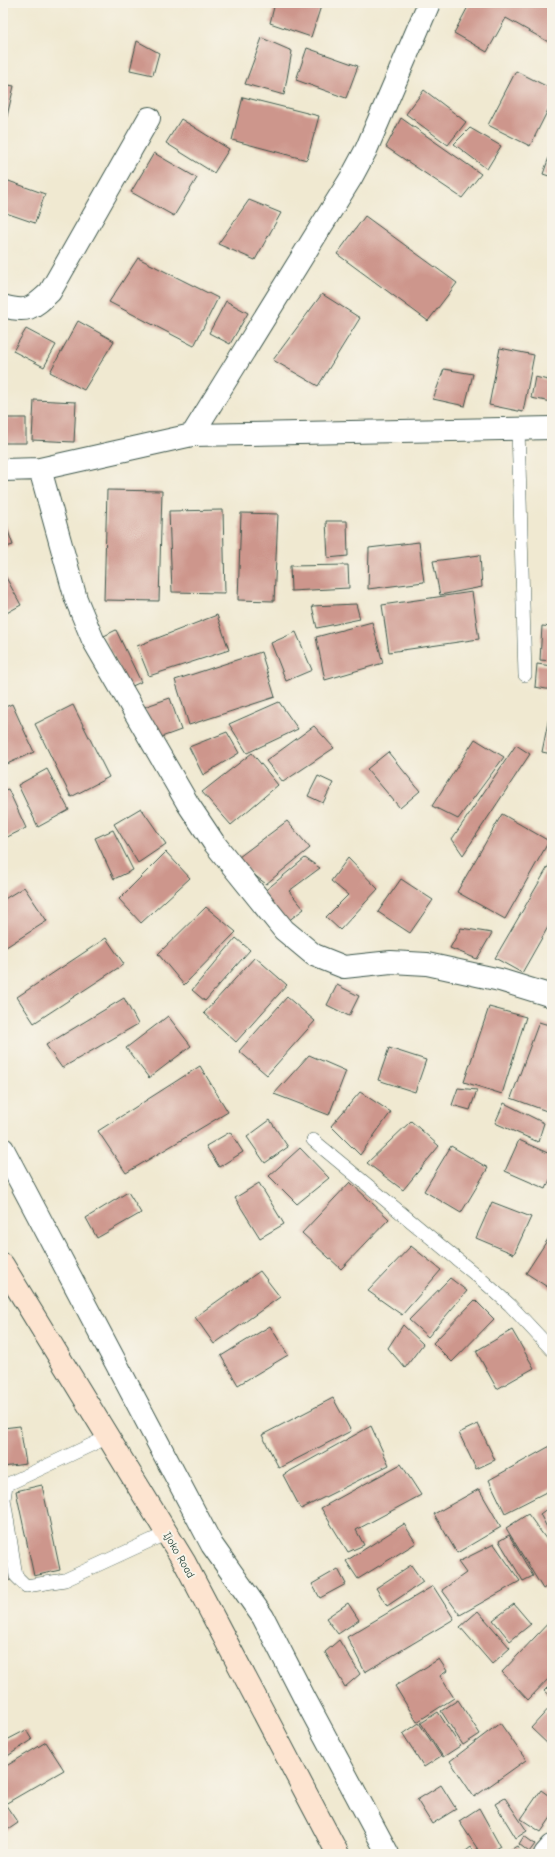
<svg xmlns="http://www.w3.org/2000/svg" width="555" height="1857" viewBox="0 0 555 1857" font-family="'Comic Neue',sans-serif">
	<rect width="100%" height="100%" fill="#f7f3e8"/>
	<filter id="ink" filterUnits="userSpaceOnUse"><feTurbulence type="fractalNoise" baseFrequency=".025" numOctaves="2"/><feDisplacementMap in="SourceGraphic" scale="8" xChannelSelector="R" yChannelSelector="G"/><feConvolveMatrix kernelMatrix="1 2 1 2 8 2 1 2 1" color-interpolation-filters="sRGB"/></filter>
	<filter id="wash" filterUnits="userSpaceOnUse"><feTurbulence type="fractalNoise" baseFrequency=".012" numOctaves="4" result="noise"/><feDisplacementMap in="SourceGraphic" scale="16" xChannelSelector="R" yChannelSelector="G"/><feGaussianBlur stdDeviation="0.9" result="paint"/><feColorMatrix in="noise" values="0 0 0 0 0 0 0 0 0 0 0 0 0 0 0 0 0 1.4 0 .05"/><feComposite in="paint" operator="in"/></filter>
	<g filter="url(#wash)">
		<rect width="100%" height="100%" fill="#f0e9d1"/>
		<g id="blocks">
			<path fill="#cd968c" d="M275,3H322L311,37L270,23Z
				M470,3H549L552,5V44L506,18L487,52L454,33Z
				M262,38L292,51L284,95L245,84Z
				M137,41L159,53L153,75L130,70Z
				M307,48L358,66L346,98L296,80Z
				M516,71L552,89V102L530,146L488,125Z
				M3,84L14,86L4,129H3Z
				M424,90L466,122L448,145L406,114Z
				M243,97L319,116L307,160L232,140Z
				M401,118L481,174L462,198L386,147Z
				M181,119L229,149L214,173L166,143Z
				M470,128L501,146L487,169L454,144Z
				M552,149V177L543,174Z
				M154,153L197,178L174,216L131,192Z
				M3,179L45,194L35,223L3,212Z
				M249,200L281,213L255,260L218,244Z
				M365,216L457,283L428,321L337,254Z
				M138,258L218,298L194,346L109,302Z
				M322,294L360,318L318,386L273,360Z
				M226,301L248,313L230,344L209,333Z
				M78,321L114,341L84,390L50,372Z
				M26,329L56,345L44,367L13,351Z
				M500,348L534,355L523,412L489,405Z
				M551,352L552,402L531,398L535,377L548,380Z
				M444,369L473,374L465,406L433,399Z
				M34,400L76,402L74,442L32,440Z
				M3,418H26V443H3Z
				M107,490L162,491L159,601L104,600Z
				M550,501H552V534H551Z
				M223,510L225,593L172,592L169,511Z
				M241,513L278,514L274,601L238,600Z
				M3,517L13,545L3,548Z
				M326,521H347L348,556L328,558Z
				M419,542L424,582L368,589L369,548Z
				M480,555L482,587L440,595L433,561Z
				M348,565L349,588L291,591L290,566Z
				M3,572L21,605L3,615Z
				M472,592L479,639L389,652L382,605Z
				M356,604L360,619L317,628L312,606Z
				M217,615L229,650L149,676L137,646Z
				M372,622L383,663L325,680L316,637Z
				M542,626L552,627V661L540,660Z
				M116,630L141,682L128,688L104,636Z
				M296,632L312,670L286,681L271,643Z
				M261,652L275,697L189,725L175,680Z
				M537,664L552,666V690L535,687Z
				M170,698L181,730L156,739L144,707Z
				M279,702L298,729L247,753L229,724Z
				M12,704L34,752L7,764L3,756V708Z
				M73,705L109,777L71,797L35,724Z
				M551,707H552V754L542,752Z
				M314,726L334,748L283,782L266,761Z
				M227,732L239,753L203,775L189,747Z
				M475,739L504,757L458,819L432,806Z
				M516,745L530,754L463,855L452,839Z
				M388,752L420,791L400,808L367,769Z
				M252,753L278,785L231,825L202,792Z
				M47,769L69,810L38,827L18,785Z
				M318,776L333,783L323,803L308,796Z
				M8,789L26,828L3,839V791Z
				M141,808L166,844L138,863L114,824Z
				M502,814L549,841L505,919L457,892Z
				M287,821L310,848L266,884L235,860Z
				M113,830L133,870L114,879L95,838Z
				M166,852L190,878L141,923L119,899Z
				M305,858L320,868L289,891L304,909L284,924L261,894Z
				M348,858L378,889L340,930L326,917L348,895L331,881Z
				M552,860V920L522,973L495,958Z
				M401,879L433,900L410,933L378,912Z
				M24,887L47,921L3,949V900Z
				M206,907L236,932L184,985L158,954Z
				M461,928L492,933L477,959L450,948Z
				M106,938L124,964L34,1023L17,997Z
				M236,938L250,950L205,1001L192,990Z
				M255,957L287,985L236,1042L204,1013Z
				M337,985L359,996L349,1016L327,1005Z
				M287,997L315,1021L267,1075L239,1051Z
				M124,998L138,1024L62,1068L46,1045Z
				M489,1007L526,1017L502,1094L464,1082Z
				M168,1016L191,1046L149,1078L126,1048Z
				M539,1022L552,1026V1113L511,1098Z
				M389,1048L426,1060L415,1092L378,1080Z
				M309,1055L346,1071L329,1115L274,1094Z
				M200,1066L228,1112L126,1173L98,1131Z
				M458,1088L477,1090L470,1110L452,1105Z
				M360,1092L391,1112L360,1155L331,1126Z
				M504,1103L544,1123L538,1142L495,1123Z
				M270,1120L288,1147L265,1163L247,1137Z
				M411,1121L439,1146L403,1190L367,1163Z
				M230,1132L243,1152L219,1167L206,1146Z
				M519,1140L552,1155V1175L546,1189L505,1171Z
				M451,1146L488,1168L461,1213L424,1191Z
				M300,1148L329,1178L297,1204L269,1176Z
				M350,1182L389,1219L341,1269L302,1233Z
				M259,1183L284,1224L260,1238L235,1198Z
				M128,1192L141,1213L97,1238L86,1218Z
				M492,1202L531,1217L514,1254L476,1238Z
				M552,1233V1290L526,1273Z
				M411,1246L441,1270L402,1315L368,1291Z
				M260,1271L280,1297L214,1344L195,1317Z
				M450,1278L467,1291L428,1337L409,1320Z
				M475,1300L494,1319L452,1362L433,1343Z
				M403,1325L423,1344L405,1368L388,1348Z
				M270,1326L288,1355L238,1385L221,1356Z
				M512,1330L534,1368L497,1389L476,1351Z
				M333,1398L351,1431L279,1468L262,1435Z
				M478,1424L495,1460L476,1469L459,1433Z
				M20,1426L26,1464L3,1467V1428Z
				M371,1426L389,1465L301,1509L283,1475Z
				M552,1445V1489L505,1513L489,1480Z
				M401,1464L421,1495L356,1530L364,1545L348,1552L321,1508Z
				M42,1485L60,1570L34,1576L16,1491Z
				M479,1489L501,1527L457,1553L434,1514Z
				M552,1505V1537L540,1514Z
				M528,1514L552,1547V1583L543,1589L506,1528Z
				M404,1524L416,1543L358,1579L346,1561Z
				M3,1531L11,1580L3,1581Z
				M509,1535L533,1576L523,1581L499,1541Z
				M494,1544L520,1581L460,1615L442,1590L466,1573L458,1562Z
				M411,1565L423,1582L387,1606L376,1588Z
				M338,1569L346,1584L320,1598L312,1584Z
				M433,1586L454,1619L365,1672L347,1637Z
				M348,1603L359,1620L338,1634L326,1618Z
				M514,1604L531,1624L510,1641L493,1620Z
				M478,1611L510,1648L492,1664L460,1627Z
				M552,1619V1675L528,1700L502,1672Z
				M339,1640L360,1674L345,1687L325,1652Z
				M439,1659L447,1671L440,1676L454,1698L417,1722L395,1686Z
				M552,1683V1698L544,1691Z
				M458,1700L480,1734L463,1745L441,1711Z
				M552,1705V1748L531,1728Z
				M438,1712L460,1746L443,1757L421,1723Z
				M419,1723L441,1756L424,1767L403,1734Z
				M500,1723L526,1760L474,1797L450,1761Z
				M26,1730L32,1740L3,1759V1742Z
				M46,1742L64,1770L5,1804L18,1823L3,1833V1768Z
				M441,1785L456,1809L432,1824L417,1800Z
				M541,1790L552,1798V1816L541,1832L521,1819Z
				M505,1798L527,1831L516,1838L495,1804Z
				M479,1808L500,1846L487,1854H481L459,1821Z
				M524,1836L535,1844L529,1852L519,1844Z
				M517,1846L523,1854H495L502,1850L505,1853Z
				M471,1847L476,1854H462Z"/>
		</g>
	</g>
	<g filter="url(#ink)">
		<use href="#blocks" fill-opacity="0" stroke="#3e574c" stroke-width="1"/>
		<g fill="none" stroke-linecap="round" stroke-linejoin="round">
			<defs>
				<path id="lane" d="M518,428L525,675
					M313,1140L482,1280L510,1305L552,1350
					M108,1437L6,1485L4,1499L16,1576L26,1586L65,1580L167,1533"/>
				<path id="street" d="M3,306C27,313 32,309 50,292L149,118
					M192,435L351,178L366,150L429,3
					M40,469L76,599L93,640L188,804L214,843L284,930L314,955L344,967L391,962L427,964L500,980L552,996
					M3,470L40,469L192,435L552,428
					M3,1149L212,1545L263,1617L304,1697L388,1854
					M545,1854L552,1846"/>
				<path id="secondary" d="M3,1265L185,1563L338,1854"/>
			</defs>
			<use href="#lane" stroke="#3e574c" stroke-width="14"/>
			<use href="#street" stroke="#3e574c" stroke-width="24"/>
			<use href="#secondary" stroke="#3e574c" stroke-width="24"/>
			<use href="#lane" stroke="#fff" stroke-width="13"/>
			<use href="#street" stroke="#fff" stroke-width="22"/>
			<use href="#secondary" stroke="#fde4d0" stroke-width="22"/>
		</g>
	</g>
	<g text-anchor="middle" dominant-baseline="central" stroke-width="4" stroke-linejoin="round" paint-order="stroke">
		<g font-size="11" fill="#1f3d34" stroke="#f7f3e8">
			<text transform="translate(179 1555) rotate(60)">Ijoko Road</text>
		</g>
	</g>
	<rect width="555" height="1857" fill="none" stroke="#f7f3e8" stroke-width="16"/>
</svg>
